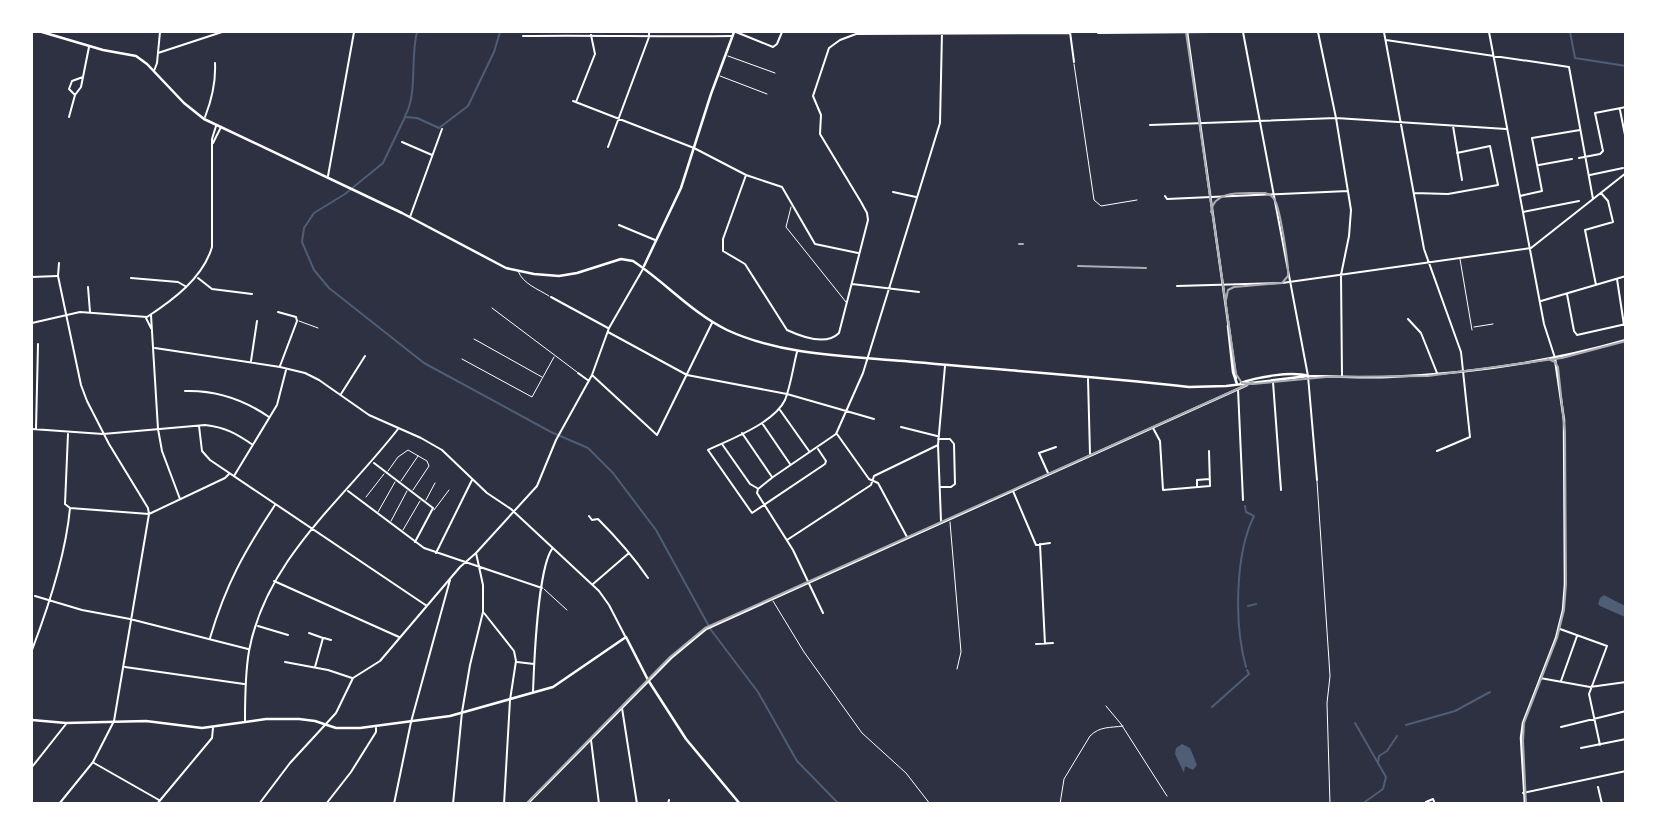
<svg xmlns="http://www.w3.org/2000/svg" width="1657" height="835" viewBox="0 0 1657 835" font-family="Commissioner,sans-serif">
	<rect width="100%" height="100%" fill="#2d3142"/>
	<path fill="#4f5d75" d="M1604,595L1625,606V617L1600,606L1598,604L1600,598Z
		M1182,744L1190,748L1197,765L1193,770L1185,766L1184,773L1175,754L1176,748Z"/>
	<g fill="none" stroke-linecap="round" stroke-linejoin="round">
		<path stroke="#4f5d75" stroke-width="2" d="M500,32L494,52L468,106L439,128L417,118L405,117L383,163L345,194L314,213L304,228L302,242L314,270L329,288L424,363L551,432L588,448L613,473L656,530L711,630L758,692L797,761L839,804
			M1570,32L1575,58L1626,66
			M405,116C418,93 410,58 417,32
			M1245,506L1246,512L1254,516C1235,554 1234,625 1246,667
			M1248,606L1256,604
			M1212,707L1249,674L1247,670
			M1355,723L1386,777L1383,789L1362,804
			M1406,725L1455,711L1490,692
			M1378,762L1379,756L1387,751L1397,736"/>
		<path stroke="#fff" stroke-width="1" d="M728,56L775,73
			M1074,64L1094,200L1101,206L1137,200
			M720,76L767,94
			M791,207L786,227L846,302
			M1460,259L1472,330
			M518,271C523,284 538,289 549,296
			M492,308L577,372
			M299,321L318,328
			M1474,327L1493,324
			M474,339L542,377
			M462,359L532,397L554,357
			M388,471L398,457L408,450L427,461L429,466L413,490
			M401,481L418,456
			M1317,481L1330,676L1327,703L1330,804
			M366,497L384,474
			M426,500L435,483
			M434,510L449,490
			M378,512L395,482
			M391,521L407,491
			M950,522L961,652L957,669
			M403,530L420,501
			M544,589L567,610
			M773,601L804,652L862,733L906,773L930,804
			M1106,706L1121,724L1167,796
			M1060,804L1064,779L1090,736C1100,726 1110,728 1123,726"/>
		<path stroke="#fff" stroke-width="2" d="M736,32L773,47L777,44L782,32
			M1070,32L1074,62
			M1243,32L1308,376L1317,480
			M1318,32L1336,118L1351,210L1349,236L1341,275L1342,376
			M1384,32L1424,249L1461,352L1470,437L1437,451
			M1489,32L1544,324L1555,358
			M1098,33L1212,32
			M523,36C593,35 662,37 732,36
			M1386,40L1569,67L1593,199
			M158,53L222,32
			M154,71L157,63L160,32
			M75,95L69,89L72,81L83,77
			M573,101L694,148L746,175L782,187L815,244L858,253
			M576,102L595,54L591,35
			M1620,110L1626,140
			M69,117L75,95L81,87L89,47
			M205,117C212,99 216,82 215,63
			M1150,125L1336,118L1506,129
			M1453,126L1462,180
			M402,142L432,155
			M213,143L221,127
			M608,147L649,37V32
			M1579,158L1600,154L1603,151L1595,113L1626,107
			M1539,165L1572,159
			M746,175L723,239V251L745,264L787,330C802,337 826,346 839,333L868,220L867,213L861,202L820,134L821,115L813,96L829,48L840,40L856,34L1070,33
			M1590,175L1623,168
			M328,176L354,32
			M893,192L916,197
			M1414,193L1448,194L1498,185L1490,146L1457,153
			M1165,196L1167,199L1348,191
			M1520,196L1542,191L1532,138L1580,130
			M1626,197V200
			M1523,212L1579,201
			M410,217L442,129
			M619,225L655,240
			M59,263L58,276L81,385L87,401L109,444L148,508L149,514L114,721L93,762L59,804
			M32,277L57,276
			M131,278L178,282L185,286
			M198,278L212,289L252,294
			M1617,279L1624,325
			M852,284L919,292
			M1596,285L1585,230L1613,222L1608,201L1601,193
			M1177,286L1282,283L1531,248L1626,173
			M88,287L90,312
			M1567,294L1574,331L1577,335L1626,324
			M551,297L608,328
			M1541,301L1626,276
			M278,312L296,317L297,321L280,366
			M151,315L158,429L162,451L180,499
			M146,318L151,328
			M1408,319L1421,333L1437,373
			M32,323L80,312L147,317C173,300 203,278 212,247V139L216,126
			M608,332L687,375L787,394L874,419
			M155,348L280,367L305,373L319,380L369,415L421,438L442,450L487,493L511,509L599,591L609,605L625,636
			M797,352C793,367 791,385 785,400C774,423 731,439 708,450L752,513L825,464L826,461L818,449
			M251,361L257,321
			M578,373L589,381
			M592,375L657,435L712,323
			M1088,379L1090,454
			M1273,382L1281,490
			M1238,389L1243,500
			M185,391C216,390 243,399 269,417
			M341,394L365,356
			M780,410L809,451
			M762,423L790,464
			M199,426L202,451L210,460L427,606
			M901,427L937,436
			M1153,428L1160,441L1163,490L1210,486L1209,451
			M32,429L103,434L205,425C225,427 237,434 253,445
			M36,429L38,344
			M742,433L772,477
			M837,434L869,479L878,483L907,537
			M938,439H950L954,444L955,484L951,487H941
			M722,444L750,484L757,488
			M374,463L433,508L415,542
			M1048,473L1039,453L1056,447
			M234,476L277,405L286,370
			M1197,487V480L1209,479
			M348,491L424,548L542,588
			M1013,491L1036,545L1050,543
			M70,508L149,514L225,478L229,474
			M589,516L592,520L598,519C617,538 633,556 648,578
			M941,521L938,445L945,366
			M787,540L871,485L874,476L938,445
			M1040,544L1045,644
			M436,553L472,480
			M274,581L399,637
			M593,584L629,553
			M35,596L82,610L130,619L248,649
			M484,613L514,651L516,661L510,700L504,804
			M823,613L793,550L757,493L758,489L773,477L836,434L863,373L940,123L942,32
			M258,626L288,635
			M1560,629L1607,646L1589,694L1600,745
			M309,633L323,638L315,667
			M210,638C226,584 244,552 275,505
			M324,638L331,640
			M1036,644L1053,643
			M32,650C48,608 66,553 70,508L65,504L68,434
			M285,662L328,670L352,678
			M517,662L534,664
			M125,667L244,684
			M1540,678L1590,687L1626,682
			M1561,681L1577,636
			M533,692C534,664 538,569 552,549
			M622,708L637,804
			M245,721C245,698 245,674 249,651C266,559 343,500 398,429
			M1561,727L1626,711
			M591,740L599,804
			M1581,748L1626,739
			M94,763L159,800
			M32,767L66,724
			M1598,787L1602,804
			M1523,793L1626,771
			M1426,802L1433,799L1435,804
			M157,804L212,738L213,728
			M259,804L290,763L336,713L353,678L380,661L460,567L476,553L537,486L556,440L592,375L609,328L643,269
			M326,804L351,772L376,732V728
			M394,804L411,722L450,580
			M453,804L462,712L470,665L483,612V585L476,553
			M668,804L669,800"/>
		<path stroke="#fff" stroke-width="2.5" d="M42,32L103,50L136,56L147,64L184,103L204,119L402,213L506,268L534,274L559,276L577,273L621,259L633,261C665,282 692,313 727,330C781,355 845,356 904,361C999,370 1094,376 1189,387L1226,386L1308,376
			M1187,32L1236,378
			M644,266L681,188L711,94L734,32
			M1228,326L1233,372L1237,384
			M1241,383C1256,377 1292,371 1308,376C1335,376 1362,378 1388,377C1468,374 1549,362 1626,340
			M32,720L66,723L146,721L202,728L266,719H299L315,721L336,728H360L450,716L553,687L626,637L648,680L686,739L740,804
			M527,804L671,658L706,629L1247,385
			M1525,804L1521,738L1523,723L1556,638L1563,610L1565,584L1564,420L1555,359"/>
		<path stroke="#abadb3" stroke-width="2" d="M1186,32L1236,374L1242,383L1253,384L1326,377L1428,376L1562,358L1626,341
			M1211,212C1214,188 1246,194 1265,193C1269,195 1271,194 1274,199C1280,206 1289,267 1288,276L1282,283L1234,287L1228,290L1226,300
			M526,804L670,657L705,628L1253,382
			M1526,804L1523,741L1524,723L1557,638L1564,610L1566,584L1565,433L1558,367L1555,362L1548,359"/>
		<path stroke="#abadb3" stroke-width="2" d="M1019,244H1023
			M1078,266L1146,268"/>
	</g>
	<rect width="1657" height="835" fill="none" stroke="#ffffff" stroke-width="66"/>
</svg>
